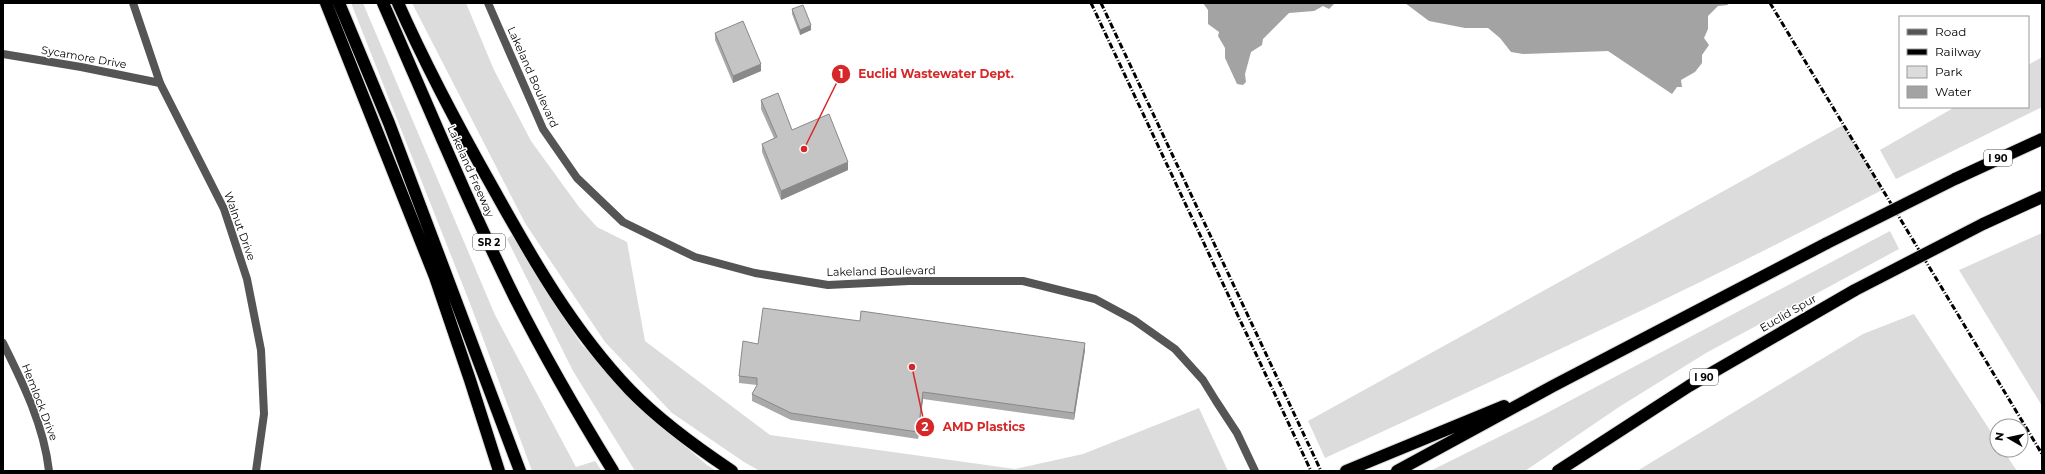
<svg xmlns="http://www.w3.org/2000/svg" width="2045" height="474" viewBox="0 0 2045 474" font-family="Montserrat,sans-serif">
	<rect width="100%" height="100%" fill="#fff"/>
	<path fill="#dcdcdc" d="M351,3H363L495,315L576,467L595,461L602,471H532L471,306Z
		M412,3H466L494,70L531,141L579,207L597,227L627,242L645,341L770,435L1015,469L1083,454L1199,408L1228,471H760L744,462L672,413L605,342L525,223Z
		M2042,57V107L1896,179L1880,150L1955,107H2028V65Z
		M1843,125L1882,190C1700,286 1512,372 1325,458L1308,421Z
		M1890,231L1899,249L1706,353L1619,407L1525,471H1430L1543,415Z
		M2042,233V406L1959,270Z
		M513,234L538,278L581,344L644,411L707,465L716,471H635L573,371L507,239Z
		M1914,314L1997,441V450H2003L2017,471H1637L1863,334Z"/>
	<path fill="#a3a3a3" d="M1203,3H1335L1329,9L1323,6L1314,11L1289,13L1263,39L1262,45L1251,52L1245,74L1246,82L1243,85L1237,84L1225,58V48L1218,36L1219,32L1208,24V10Z
		M1405,3H1727L1728,5L1718,6L1708,16V29L1704,38L1709,45L1702,55V63L1695,72L1681,80L1682,87H1677L1672,94L1608,51L1523,54L1511,52L1500,38L1488,28H1465L1429,21Z"/>
	<g fill="none" stroke-linecap="round" stroke-linejoin="round">
		<defs>
			<path id="motorway" d="M326,3L435,277L470,380L499,471
				M339,3L389,123L520,471
				M383,3C426,101 467,201 515,298C545,357 578,414 613,471
				M398,3C426,66 459,128 493,188C533,260 573,330 630,390C660,421 696,447 732,471
				M1955,179L2042,139
				M1983,224L2042,197
				M1346,471L1504,406
				M1397,471L1553,386L1827,243
				M1558,471L1689,386L1855,290"/>
		</defs>
		<use href="#motorway" stroke="#dbdbdb" stroke-width="14"/>
		<path stroke="#555" stroke-width="8" d="M133,3L160,83L224,209L247,279L261,350L264,414L256,471
			M3,54L81,67L160,83
			M3,343C23,383 44,426 49,471"/>
		<path stroke="#555" stroke-width="8" d="M488,3L543,129L577,178L623,222L695,257L755,273L828,285L909,281H1023L1095,299L1134,320L1175,349L1203,380L1216,401L1237,433L1255,471"/>
		<use href="#motorway" stroke="#000" stroke-width="12"/>
		<path stroke="#000" stroke-width="3" stroke-dasharray="6 2 1 2" stroke-linecap="butt" d="M1091,3L1311,471
			M1101,3L1321,471
			M1770,3L2042,454"/>
		<defs>
			<path id="motorway-bridge" d="M1827,243L1955,179
				M1855,290L1983,224"/>
		</defs>
		<use href="#motorway-bridge" stroke="#dbdbdb" stroke-width="14" stroke-linecap="butt"/>
		<use href="#motorway-bridge" stroke="#000" stroke-width="12"/>
	</g>
	<path fill="#a9a9a9" d="M792,9L811,30L800,35L792,14Z
		M715,33L761,71L733,83L715,40Z
		M761,100L792,130L848,170L781,200L762,152V144L774,138L761,109Z
		M758,344L1085,350L1074,420L923,399L918,439L791,420L752,401V394L757,385L739,383V376Z"/>
	<path fill="#898989" d="M811,25V30L800,35V30Z
		M761,64V71L733,83V76Z
		M848,162V170L781,200V191Z
		M1085,343V350L1074,420V413Z
		M923,392V399L918,439V432Z"/>
	<path fill="#c4c4c4" stroke="#898989" d="M803,5L811,25L800,30L792,9Z
		M743,21L761,64L733,76L715,33Z
		M778,93L792,130L829,114L848,162L781,191L762,144L777,137L761,100Z
		M763,308L860,321L861,311L1085,343L1074,413L923,392L918,432L791,413L752,394L757,385V378L739,376L743,341L758,344Z"/>
	<g text-anchor="middle" dominant-baseline="central" stroke-width="3" stroke-linejoin="round" paint-order="stroke">
		<g fill="#fff" stroke="#4c4c4c" stroke-width="1">
			<rect x="1984" y="150" width="28" height="16" rx="3"/>
			<rect x="473" y="234" width="32" height="16" rx="3"/>
			<rect x="1690" y="369" width="28" height="16" rx="3"/>
		</g>
		<g font-size="10" font-weight="bold" fill="#000">
			<text x="1998" y="158">I 90</text>
			<text x="489" y="242">SR 2</text>
			<text x="1704" y="377">I 90</text>
		</g>
		<g font-size="11" fill="#000" stroke="#fff">
			<text transform="translate(84 57) rotate(10)">Sycamore Drive</text>
			<text transform="translate(533 77) rotate(66)">Lakeland Boulevard</text>
			<text transform="translate(471 171) rotate(66)">Lakeland Freeway</text>
			<text transform="translate(240 226) rotate(70)">Walnut Drive</text>
			<text transform="translate(881 271) rotate(-1)">Lakeland Boulevard</text>
			<text transform="translate(1788 313) rotate(-30)">Euclid Spur</text>
			<text transform="translate(40 402) rotate(69)">Hemlock Drive</text>
		</g>
	</g>
	<path fill="none" stroke="#d62828" stroke-width="1.5" d="M804 149L841 74M912 367L925 427"/>
	<g fill="#d62828" stroke="#fff" stroke-width="1.5">
		<circle cx="804" cy="149" r="4"/>
		<circle cx="912" cy="367" r="4"/>
		<circle cx="841" cy="74" r="10"/>
		<circle cx="925" cy="427" r="10"/>
	</g>
	<g font-size="12" text-anchor="middle" font-weight="bold" fill="#fff">
		<text x="841" y="78">1</text>
		<text x="925" y="431">2</text>
	</g>
	<g font-size="12" text-anchor="middle" font-weight="bold" fill="#d62828" stroke="#fff" stroke-width="3" stroke-linejoin="round" paint-order="stroke">
		<text x="936" y="78">Euclid Wastewater Dept.</text>
		<text x="984" y="431">AMD Plastics</text>
	</g>
	<rect width="2045" height="474" fill="none" stroke="#000000" stroke-width="8"/>
	<rect x="1899" y="16" width="130" height="92" fill="#ffffff" stroke="#999999"/>
	<rect x="1907" y="29" width="20" height="6" fill="#555555" stroke="#999999"/>
	<text x="1935" y="36" font-size="12" fill="#000000">Road</text>
	<rect x="1907" y="49" width="20" height="6" fill="#000000" stroke="#999999"/>
	<text x="1935" y="56" font-size="12" fill="#000000">Railway</text>
	<rect x="1907" y="66" width="20" height="12" fill="#dcdcdc" stroke="#999999"/>
	<text x="1935" y="76" font-size="12" fill="#000000">Park</text>
	<rect x="1907" y="86" width="20" height="12" fill="#a3a3a3" stroke="#999999"/>
	<text x="1935" y="96" font-size="12" fill="#000000">Water</text>
	<g transform="translate(2009 438) rotate(279)"><circle r="19" fill="#ffffff" stroke="#999999"/>
	<path d="M0-3L7 15L0 10L-7 15Z" fill="#000000"/>
	<text y="-6" font-size="11" font-weight="bold" text-anchor="middle" fill="#000000">N</text>
	</g>
</svg>
